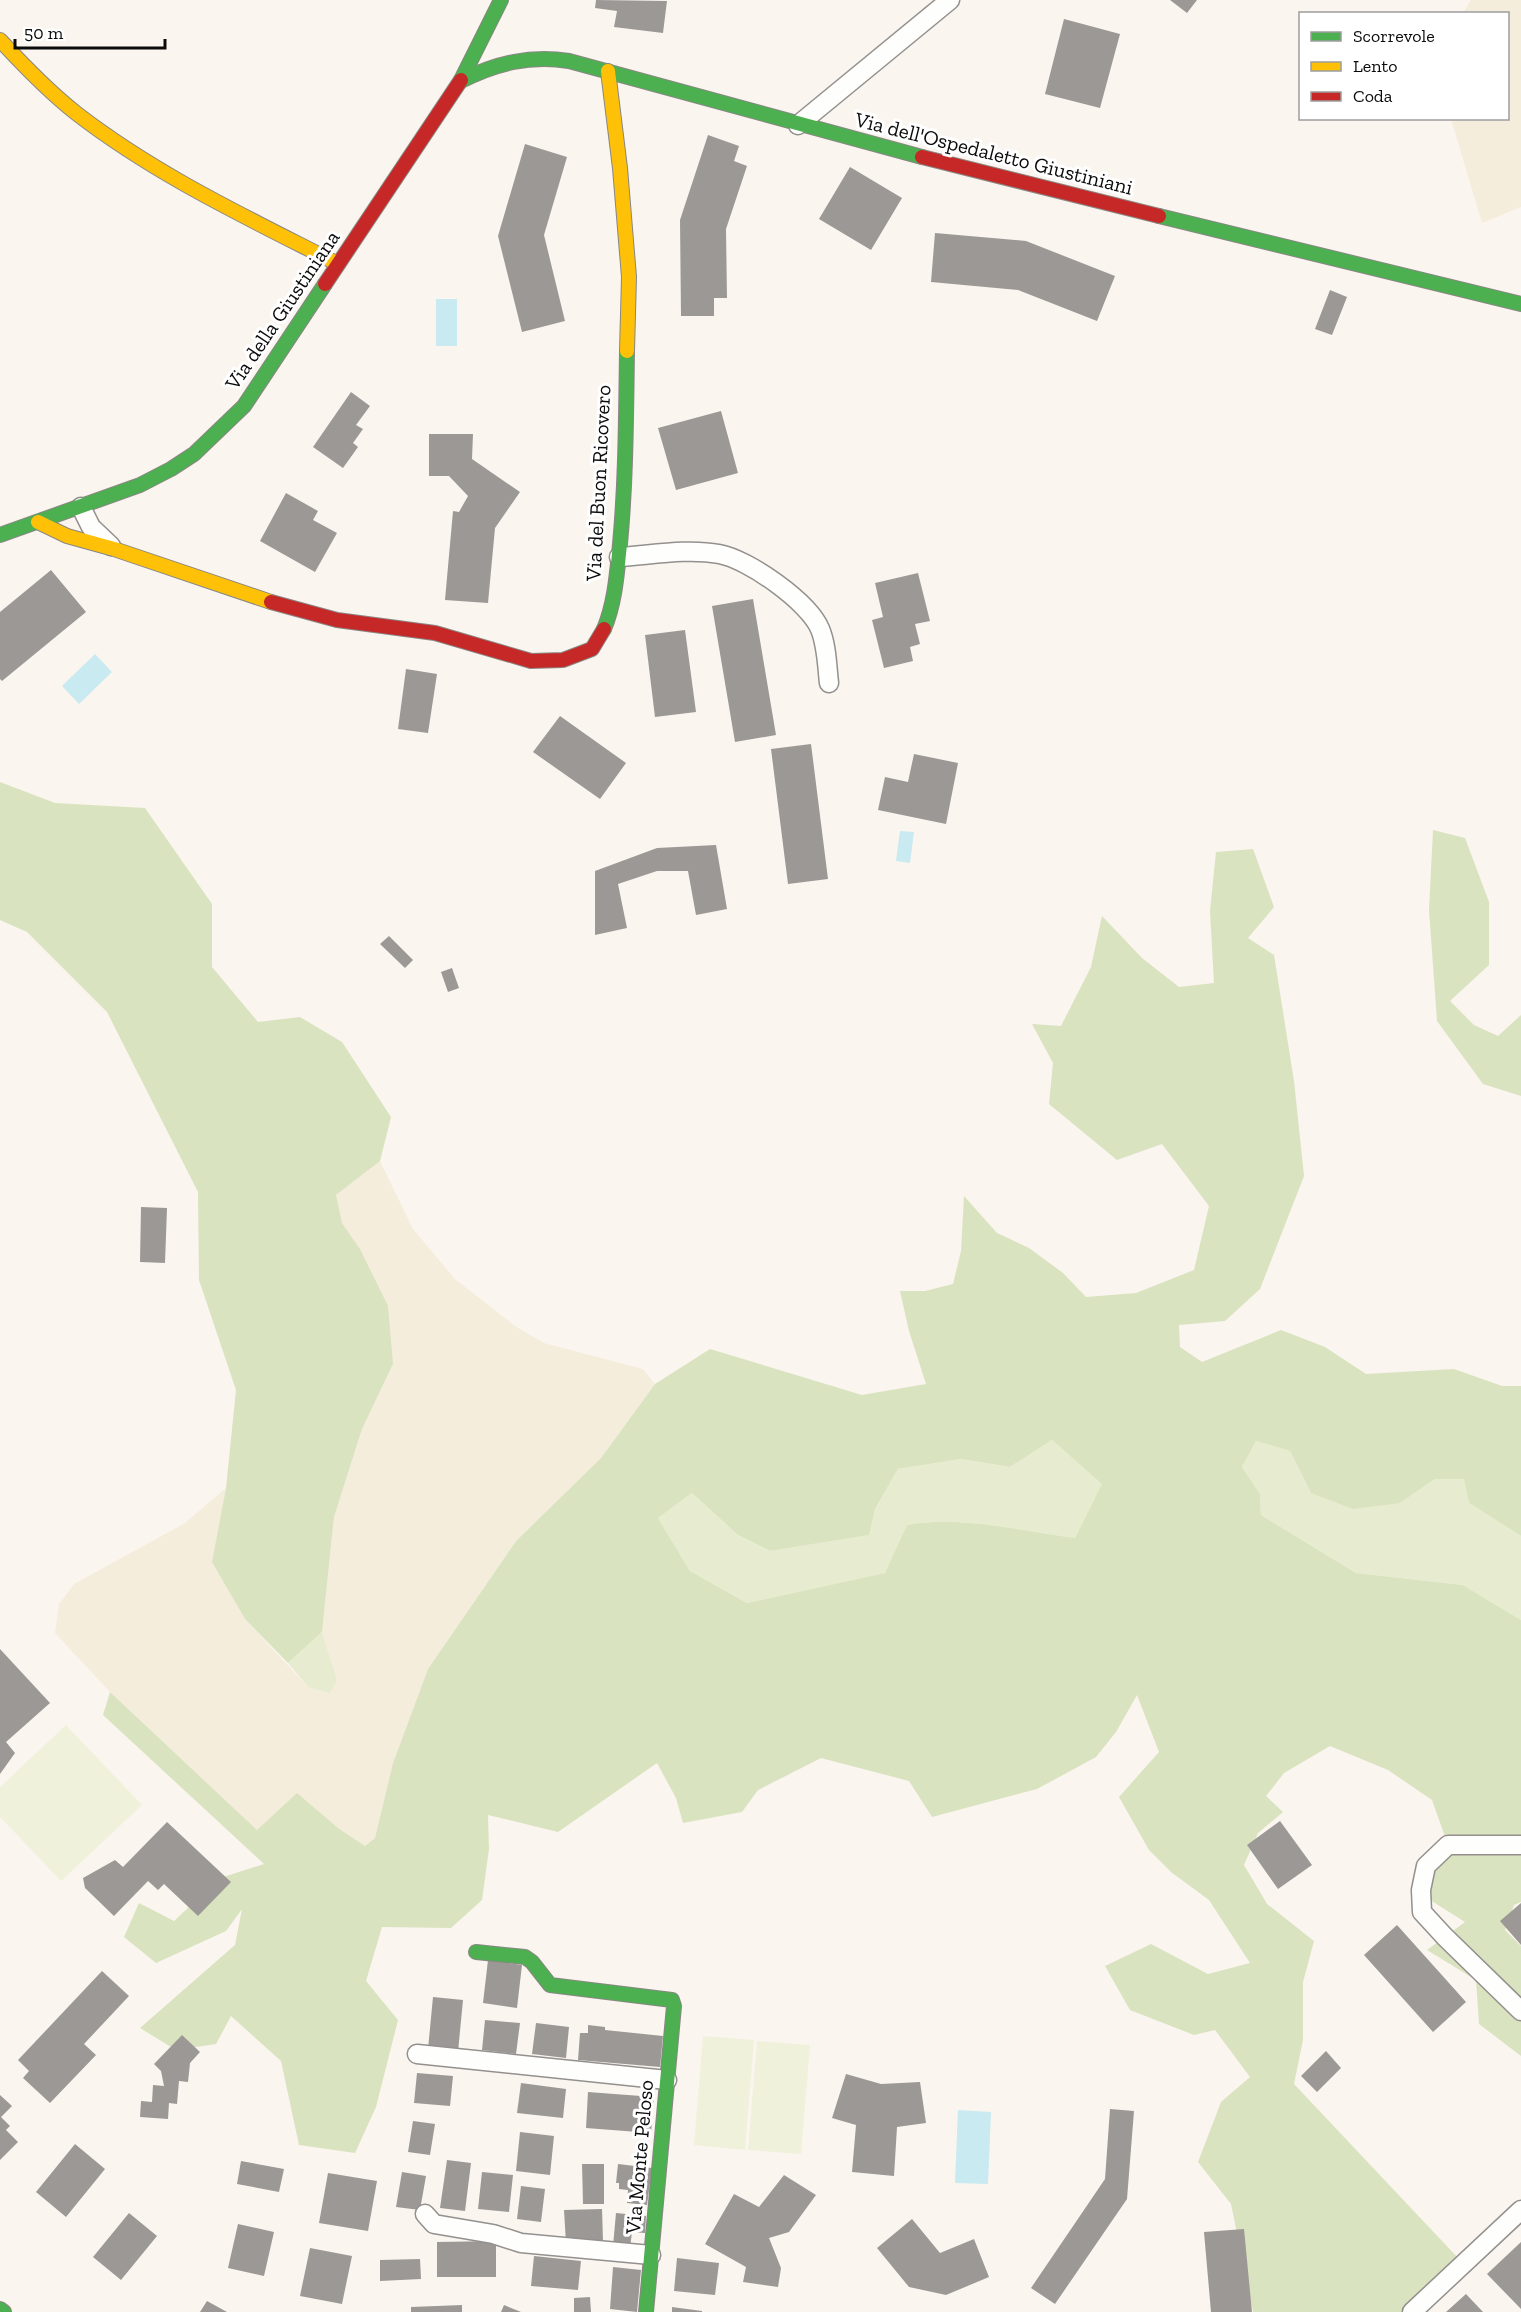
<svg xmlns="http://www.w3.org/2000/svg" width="1521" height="2312" viewBox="0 0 1521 2312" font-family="'Zilla Slab',serif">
	<rect width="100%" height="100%" fill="#faf5ef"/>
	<path fill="#f5eddc" d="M1471,0H1521V207L1482,223L1451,119L1508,118V14L1463,13Z
		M380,1161L413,1229L455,1279L515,1326L544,1343L643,1369L655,1384L601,1458L516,1541L428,1669L393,1763L375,1838L365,1846L338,1828L257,1830L110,1692L55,1633L59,1604L74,1584L185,1523L226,1488L213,1562L245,1619L308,1687L337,1680L322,1632L334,1517L362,1429L393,1364L360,1249L342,1223L336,1195Z"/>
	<path fill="#e7ecd0" d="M1052,1440L1103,1484L1075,1538C1025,1531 956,1515 907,1525L886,1573L747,1603L690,1571L658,1518L692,1493L738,1535L770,1551L868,1535L875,1509L898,1469L961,1459L1010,1467Z
		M1256,1441L1290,1451L1311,1493L1400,1503L1435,1479H1465L1469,1503L1521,1536V1620L1463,1585L1356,1573L1261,1515L1260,1494L1242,1467Z
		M322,1632L337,1680L330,1693L308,1687L288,1663Z"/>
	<path fill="#dae3bf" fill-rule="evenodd" d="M0,782L55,803L145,808L212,904V967L258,1022L300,1017L342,1042L391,1117L380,1161L336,1195L342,1223L360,1249L388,1306L393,1364L362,1429L334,1517L322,1632L288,1663L245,1619L212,1562L226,1488L236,1390L199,1280L198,1192L107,1012L27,932L0,920Z
		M1433,830L1465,838L1489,902V965L1450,1001L1474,1025L1498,1036L1521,1015V1096L1483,1084L1437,1021L1429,910Z
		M1253,849L1274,907L1248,938L1274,955L1294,1081L1304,1176L1260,1289L1225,1321L1179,1325L1180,1347L1202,1362L1281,1330L1325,1347L1366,1374L1454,1369L1502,1386H1521V1536L1469,1503L1464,1479H1435L1400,1503L1353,1509L1311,1493L1290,1451L1256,1441L1242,1467L1260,1494L1261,1515L1356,1573L1463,1585L1521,1620V1902L1514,1905L1505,1930L1521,1946V2056L1479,2024L1476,1980L1427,1950L1465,1922L1419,1893L1448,1845L1432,1800L1388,1770L1330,1746L1284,1773L1266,1796L1283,1812L1258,1833L1244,1865L1267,1904L1314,1941L1303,1982V2040L1294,2084L1459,2259L1403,2312H1253L1231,2204L1198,2162L1221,2102L1250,2077L1215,2030L1194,2035L1130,2010L1105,1966L1151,1944L1208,1974L1250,1963L1209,1900L1171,1872L1149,1850L1119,1797L1159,1752L1137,1695L1116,1732L1096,1757L1037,1789L932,1817L909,1781L821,1758L758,1790L742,1812L683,1823L676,1798L657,1763L558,1832L488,1815L489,1849L482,1900L451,1928L382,1927L366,1981L398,2020L376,2107L355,2153L299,2145L281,2061L231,2016L216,2044L176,2050L140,2028L235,1945L242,1909L226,1931L156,1963L124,1937L139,1903L174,1921L220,1878L264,1864L103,1715L110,1692L257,1830L297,1793L338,1828L365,1846L375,1838L393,1763L428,1669L516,1541L601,1458L655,1384L710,1349L862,1395L926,1384L909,1331L900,1291H925L953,1284L961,1251L964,1196L997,1233L1029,1248L1063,1273L1086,1297L1136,1293L1194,1270L1209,1206L1162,1144L1117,1160L1049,1104L1053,1063L1032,1024L1061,1026L1091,967L1102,916L1142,958L1179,987L1214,983L1210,911L1216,852ZM1052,1440L1102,1484L1075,1538C1025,1531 956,1515 907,1525L885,1573L747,1603L690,1571L658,1518L692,1493L738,1535L770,1551L869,1535L875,1509L898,1469L961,1459L1010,1467Z"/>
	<path fill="#f0f1da" d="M66,1725L142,1805L61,1881L0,1817V1787Z
		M703,2036L754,2040L745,2150L694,2145Z
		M757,2041L810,2045L801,2154L748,2150Z"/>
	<path fill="#c8eaf0" d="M436,299H457V346H436Z
		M95,654L112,672L79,704L62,686Z
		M900,831L914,832L910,863L896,861Z
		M958,2110L991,2112L988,2184L955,2183Z"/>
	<path fill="#9c9895" d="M596,0L667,1L663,33L614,27L617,11L595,8Z
		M1170,0H1197L1187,13Z
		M1064,19L1120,34L1100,108L1045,94Z
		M708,135L739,146L734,161L747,166L726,229L727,298H714V316H681L680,220Z
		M525,144L567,157L544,235L565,321L522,332L498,236Z
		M850,167L902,198L871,250L819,219Z
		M935,233L1026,241L1115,276L1097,321L1018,290L931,282Z
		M1330,290L1347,297L1332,335L1315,329Z
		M351,392L370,406L356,425L363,429L353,443L358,447L343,468L313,447Z
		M721,411L738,473L676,490L658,428Z
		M429,434H473L472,459L520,492L495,528L488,603L445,600L453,511L459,512L468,496L449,476H429Z
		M286,493L318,511L313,520L337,533L315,572L260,541Z
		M51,570L86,612L2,681L0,679V612Z
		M918,573L930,621L915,624L920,644L910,647L913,661L884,668L872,620L883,617L875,583Z
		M753,599L776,735L735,742L712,606Z
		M685,630L696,712L655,717L645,635Z
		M406,669L437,674L428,733L398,729Z
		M560,716L626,763L600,799L533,752Z
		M811,744L828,879L788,884L771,749Z
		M914,754L958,763L946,824L878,810L885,777L908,782Z
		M716,845L727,909L696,915L688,871H657L618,884L627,928L595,935V871L657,848Z
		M389,936L413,960L405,968L380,944Z
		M452,968L459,988L448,992L441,972Z
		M141,1207L167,1208L165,1263L140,1262Z
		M0,1649L50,1703L6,1742L15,1753L0,1774Z
		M1280,1821L1312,1865L1278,1889L1247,1845Z
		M167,1822L231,1882L198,1916L164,1884L158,1890L148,1881L114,1916L85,1888L83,1878L115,1860L123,1867Z
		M1521,1903V1945L1500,1921Z
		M1397,1925L1466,2002L1433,2032L1364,1955Z
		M488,1960L522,1965L517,2008L483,2003Z
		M102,1971L129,1996L84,2044L96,2055L50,2103L23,2078L29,2071L18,2060Z
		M433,1997L463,2000L458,2052L428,2049Z
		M485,2020L520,2023L516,2054L482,2050Z
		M536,2023L569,2027L566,2058L532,2054Z
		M588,2025L605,2027V2030L663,2036L660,2067L578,2060L580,2033H588Z
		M182,2035L200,2052L190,2063L188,2082L179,2081L177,2104L169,2103L168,2119L140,2117L141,2101L152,2102L153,2085L164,2086L161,2071L154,2064Z
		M1326,2051L1341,2068L1317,2092L1301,2076Z
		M417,2073L453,2076L450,2106L414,2103Z
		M846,2074L881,2084L920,2082L926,2123L897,2127L894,2176L852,2172L856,2125L832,2118Z
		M521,2083L566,2089L563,2118L517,2113Z
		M588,2092L654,2097L651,2133L586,2128Z
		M0,2095L12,2106L1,2117L10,2126L6,2130L18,2142L0,2160Z
		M1110,2109L1134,2111L1127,2199L1055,2304L1031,2288L1105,2179Z
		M413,2121L435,2124L430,2155L408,2152Z
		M520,2132L554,2136L550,2175L516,2171Z
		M75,2144L105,2169L66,2217L36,2192Z
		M447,2160L471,2163L465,2211L440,2208Z
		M241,2161L284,2169L279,2192L237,2184Z
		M582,2164H604V2204H583Z
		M618,2164L652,2168L647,2205L627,2203L628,2190L619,2189V2183H616Z
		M402,2172L426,2176L420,2210L396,2207Z
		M482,2172L513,2175L509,2212L478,2209Z
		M328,2173L377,2181L368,2231L319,2223Z
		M784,2175L816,2195L789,2232L769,2238L781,2268L778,2287L743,2282L746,2267L705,2244L734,2194L759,2207Z
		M521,2186L545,2189L541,2222L517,2219Z
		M602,2209L603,2241L566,2243L564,2210Z
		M129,2213L157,2236L121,2280L93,2257Z
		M616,2213L646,2216L645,2233L632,2232L630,2248L613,2246Z
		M912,2219L940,2253L974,2239L989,2277L946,2295L909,2287L877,2248Z
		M238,2224L274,2232L264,2276L228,2268Z
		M1244,2229L1252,2312H1211L1204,2232Z
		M496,2241V2277H437V2242Z
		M1521,2242V2309L1487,2274Z
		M310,2248L352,2256L342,2304L300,2296Z
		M534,2256L581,2261L578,2290L531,2286Z
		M677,2258L719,2263L715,2295L674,2291Z
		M420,2259L421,2279L380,2281V2260Z
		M613,2267L641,2270L637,2312L610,2309Z
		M1466,2294L1483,2312H1446Z
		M590,2297L591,2312H574V2298Z
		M207,2301L227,2312H200Z
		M462,2305V2312H411V2307Z
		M504,2305L521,2312H501Z
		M672,2307L702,2311V2312H672Z"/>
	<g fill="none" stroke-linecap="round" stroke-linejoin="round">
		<defs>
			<path id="street" d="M798,125L950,0
				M81,507L91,527L111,546
				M619,557C651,555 688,548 719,554C748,559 809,602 820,629C827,646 827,666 829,683
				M1521,1845H1448L1426,1866L1421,1890L1422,1912L1445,1937L1521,2011
				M417,2054L667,2080
				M425,2214L434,2224L493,2234L521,2243L651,2255
				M1412,2312L1521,2210"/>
			<path id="fast" d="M461,80L501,0
				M461,81C496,63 530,55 569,61L922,157
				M1159,216L1521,304
				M0,535L140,485L171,469L194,454L244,406L325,284
				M604,629C615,603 617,573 620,544C626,480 626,415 627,351
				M476,1952L525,1957L532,1962L550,1985L672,2000L674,2006L646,2312
				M0,2309L4,2312"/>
			<path id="slow" d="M0,40C24,66 48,91 76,113C156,175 248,218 338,264
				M608,71L620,168L629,277L627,351
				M38,522L67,536L114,549L271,602"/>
			<path id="jam" d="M922,157L1159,216
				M325,284L461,80
				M271,602L337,620L435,633L531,661L563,660L592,649L604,629"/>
		</defs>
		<use href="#street" stroke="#93908e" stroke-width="21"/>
		<use href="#fast" stroke="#898784" stroke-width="16"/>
		<use href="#slow" stroke="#898784" stroke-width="16"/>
		<use href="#jam" stroke="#898784" stroke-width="16"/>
		<use href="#street" stroke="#fefefd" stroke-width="18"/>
		<use href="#fast" stroke="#4caf50" stroke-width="14"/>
		<use href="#slow" stroke="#ffc107" stroke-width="14"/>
		<use href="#jam" stroke="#c62828" stroke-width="14"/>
	</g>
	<g text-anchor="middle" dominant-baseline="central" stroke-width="6" stroke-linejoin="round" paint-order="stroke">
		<g font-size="21" fill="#0b0b0b" stroke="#fff">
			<text transform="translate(994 153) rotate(14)">Via dell'Ospedaletto Giustiniani</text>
			<text transform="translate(282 310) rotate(-56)">Via della Giustiniana</text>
			<text transform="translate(598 483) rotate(-87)">Via del Buon Ricovero</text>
			<text transform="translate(639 2157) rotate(-85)">Via Monte Peloso</text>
		</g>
	</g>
	<rect x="1299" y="12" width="210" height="108" fill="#ffffff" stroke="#9d9d9d" stroke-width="1.5"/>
	<rect x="1311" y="32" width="30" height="9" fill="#4caf50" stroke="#9d9d9d" stroke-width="1.5"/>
	<text x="1353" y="42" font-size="18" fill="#0b0b0b">Scorrevole</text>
	<rect x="1311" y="62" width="30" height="9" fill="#ffc107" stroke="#9d9d9d" stroke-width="1.5"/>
	<text x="1353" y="72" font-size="18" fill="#0b0b0b">Lento</text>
	<rect x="1311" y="92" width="30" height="9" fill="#c62828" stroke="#9d9d9d" stroke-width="1.5"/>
	<text x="1353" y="102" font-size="18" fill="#0b0b0b">Coda</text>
	<path d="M15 39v9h150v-9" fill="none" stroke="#0b0b0b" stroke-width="3"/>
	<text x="24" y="39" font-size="18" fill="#0b0b0b" stroke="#ffffff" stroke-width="4.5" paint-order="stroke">50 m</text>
</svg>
